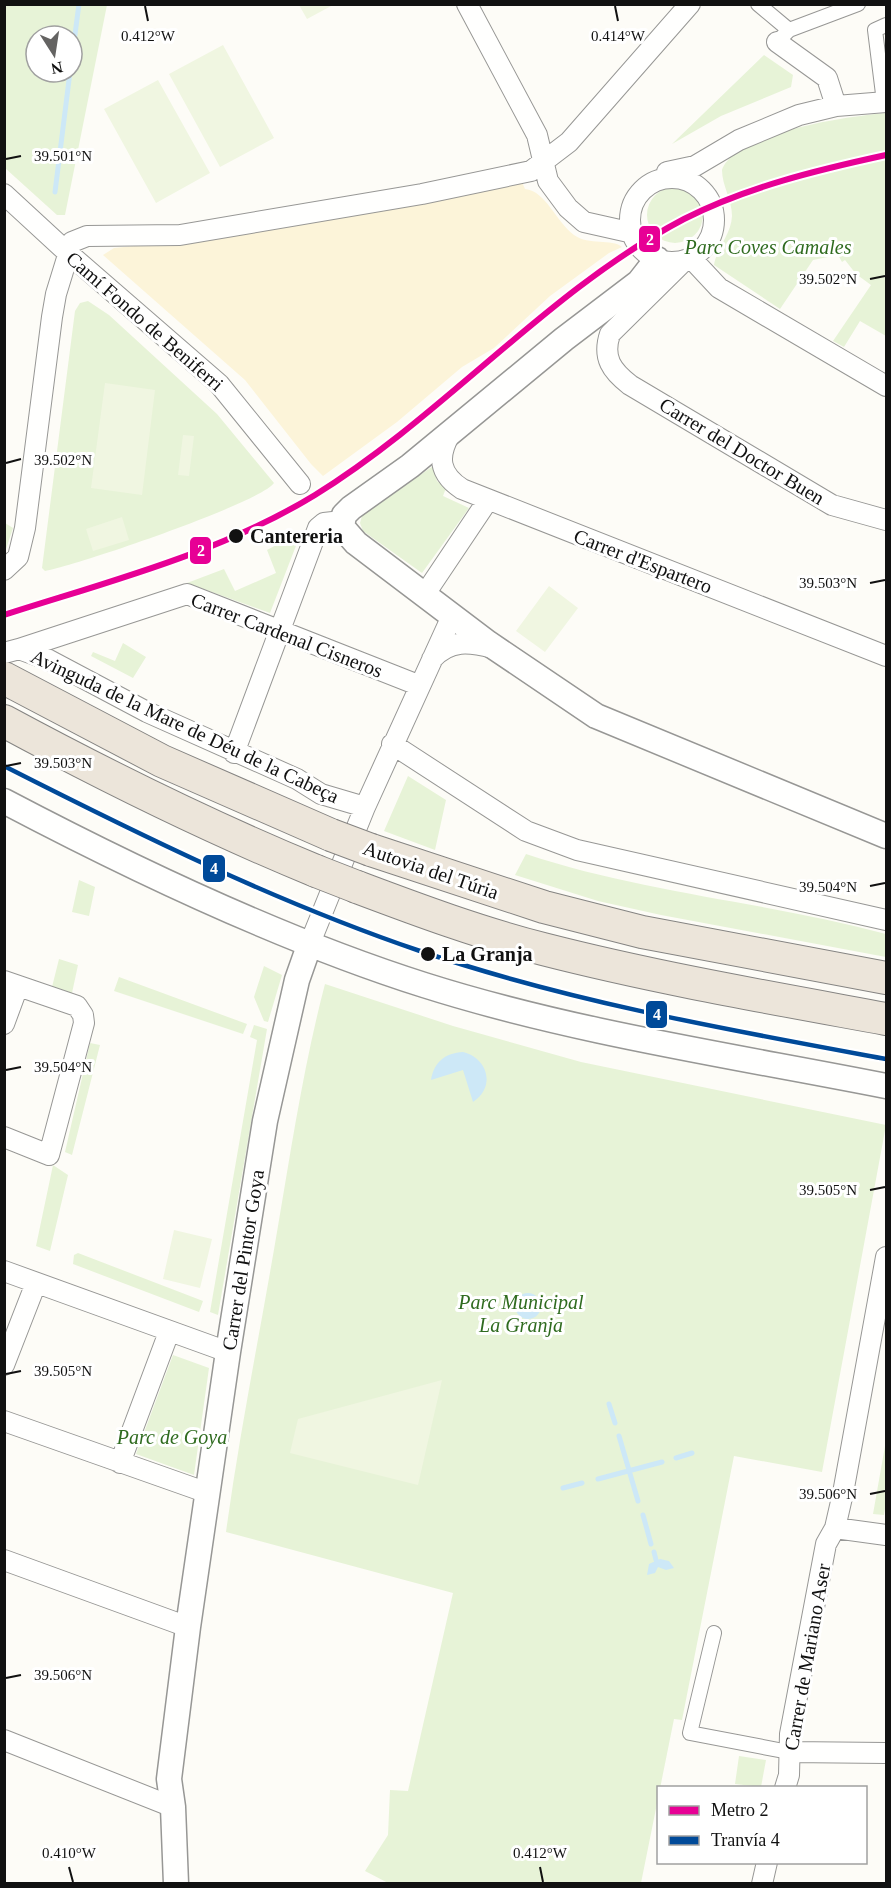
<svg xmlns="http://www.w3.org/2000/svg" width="891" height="1888" viewBox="0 0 891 1888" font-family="Georgia,serif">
	<rect width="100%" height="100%" fill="#fdfcf7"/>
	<path fill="#e7f3d7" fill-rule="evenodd" d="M4,5H107L65,215H57L5,168ZM36,36H72V72H36Z
		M764,55L793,75L791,87L721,116L672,144Z
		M886,113V336L860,321L844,347L833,341L871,285L856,274L845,260L842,262L838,255L813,260L780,309L714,265C717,247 731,235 732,216C732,199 722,186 722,170C735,132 850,116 886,113Z
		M647 215a28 28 0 1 1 56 0a28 28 0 1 1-56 0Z
		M88,301L109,315L217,414L274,483C260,503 75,566 45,571L42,568L75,311L80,303Z
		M433,466L437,481L446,488L443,496L469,508L422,573L363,531L360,523L362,516Z
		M5,523L13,528L5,552Z
		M295,535L299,538L270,613L187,583L224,569L235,591L276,573L267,550Z
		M123,643L146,657L133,678L91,656L93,652L115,661Z
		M408,776L446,800L435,850L384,831Z
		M526,854C643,893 767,902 886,934V957L661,915L598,901L515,875Z
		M79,880L95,887L89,916L72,912Z
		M59,959L78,965L72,993L52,987Z
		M264,966L282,975L268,1022L264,1021L254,997Z
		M119,977L247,1024L243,1034L114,991Z
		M325,984L453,1026L581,1062L886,1125L822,1472L734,1456L682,1720L674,1719L641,1883L390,1884L365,1871L388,1835L390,1790L408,1791L453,1593L226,1532C240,1429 261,1328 278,1226C292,1144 304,1064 325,984Z
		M254,1025L267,1029L218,1315L210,1312L257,1040L250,1037Z
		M90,1043L100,1045L72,1155L65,1152Z
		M53,1165L68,1175L50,1251L36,1246Z
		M78,1253L203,1301L199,1312L73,1264L74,1255Z
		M173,1355L209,1368L194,1475L136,1454Z
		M885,1446L886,1502L884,1515L873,1514Z
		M739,1756L766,1760L761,1787L735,1784Z"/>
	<path fill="#fcf4d9" d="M522,182L525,189C546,191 556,222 574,235C589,246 612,238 622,247L609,253L550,296L494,348L462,367L397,422L323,476L311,464L245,380L103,255L114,248L193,240Z"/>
	<path fill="#f0f6e1" d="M299,5H333L307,19Z
		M223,45L274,138L220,167L169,74Z
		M158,80L210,173L156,203L104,109Z
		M105,383L155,390L142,495L91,488Z
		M183,435L194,436L189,476L178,475Z
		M122,517L129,540L93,551L86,529Z
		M549,586L578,608L545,652L516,631Z
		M174,1230L212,1239L200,1288L163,1279Z
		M442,1380L418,1485L290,1453L298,1419Z"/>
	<path fill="#cde8f7" d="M463,1052C488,1058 496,1087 473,1102L463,1070L431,1080C434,1062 445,1053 463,1052Z
		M515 1306a13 13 0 1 1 26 0a13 13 0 1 1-26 0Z
		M660,1559L669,1561L674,1568L666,1570L658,1567L655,1573L647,1575L649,1564Z"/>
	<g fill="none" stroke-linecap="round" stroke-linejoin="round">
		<path stroke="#cde8f7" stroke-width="5" d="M72,57L79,4
			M55,192L70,72
			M609,1404L615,1423
			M619,1436L638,1501
			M676,1458L692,1453
			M598,1479L662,1462
			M563,1488L582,1483
			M643,1515L651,1544
			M654,1552L656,1560"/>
		<defs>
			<path id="pedestrian" d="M758,4L789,30
				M777,42L789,30L858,4
				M884,102L875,30L886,25
				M714,1633L690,1733L789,1752"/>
			<path id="minor" d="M467,4L537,135L548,181L568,208L584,222L633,233
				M777,42L827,78L836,106
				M667,172L695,166L739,140L799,115L836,106L886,102
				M630 220a42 42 0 1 1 84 0a42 42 0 1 1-84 0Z
				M4,194L68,253L219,384L300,484
				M691,258L719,288L886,386
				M685,260L610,334C602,358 612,371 630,385L832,505L886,520
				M450,434C437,457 439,474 462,489L886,656
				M4,570L18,557L25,528L52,317L56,294L72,242L87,236L180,235L422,194L531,171L569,142L690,4
				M425,594L488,500
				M19,649L187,594L418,685
				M4,653L19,649L49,660L147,712L297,779L321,794L365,807
				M432,659C450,639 470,642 493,648
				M392,744L526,831L577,850L886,920
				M234,753L318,528L324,523L342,521
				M310,943L365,807L452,616
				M4,981L77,1006L83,1015L84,1023L49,1155L4,1137
				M4,1024L18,986
				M4,1271L228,1352
				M4,1365L36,1283
				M4,1421L208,1493
				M120,1463L169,1332
				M835,1528L886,1535
				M4,1560L188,1627
				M4,1740L173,1807
				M789,1752L886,1753
				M785,1788L789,1775L790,1734L826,1544L835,1528L843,1493L886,1257
				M762,1884L767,1862"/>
			<path id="tertiary" d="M657,259L639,282L564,339L410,466L351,508L344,515L342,527L356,543L488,643L596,716L886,836
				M4,801C137,871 282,940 424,985C572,1032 734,1056 886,1086
				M176,1884L173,1807L169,1779L188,1627L228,1352L265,1121L297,980L310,943"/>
			<path id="trunk" d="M4,678L162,761L331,835
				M4,721C106,776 209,827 316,871
				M371,850L544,907L642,932L886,978
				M357,887C418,910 480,933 543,949C656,978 772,998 886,1019"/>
		</defs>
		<use href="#pedestrian" stroke="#979795" stroke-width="16"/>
		<use href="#minor" stroke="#979795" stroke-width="22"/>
		<use href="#tertiary" stroke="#979795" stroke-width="27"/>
		<use href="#trunk" stroke="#858482" stroke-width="34"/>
		<use href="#pedestrian" stroke="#fffffe" stroke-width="14"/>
		<use href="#minor" stroke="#fffffe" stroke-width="20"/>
		<use href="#tertiary" stroke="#fffffe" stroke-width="24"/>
		<use href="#trunk" stroke="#ece5da" stroke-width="32"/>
		<defs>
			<path id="trunk-bridge" d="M331,835L371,850
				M316,871L357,887"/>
		</defs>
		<use href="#trunk-bridge" stroke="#858482" stroke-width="34" stroke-linecap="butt"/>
		<use href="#trunk-bridge" stroke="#ece5da" stroke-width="32"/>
		<defs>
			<path id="tram-1" d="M4,766C140,835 276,902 420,951C571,1002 729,1030 886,1059"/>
		</defs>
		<use href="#tram-1" stroke="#fff" stroke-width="9"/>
		<use href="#tram-1" stroke="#004a99" stroke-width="4.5"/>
		<defs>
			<path id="metro-1" d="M4,615C110,581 220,553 315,495C446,414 547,291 684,219C747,187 817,170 886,155"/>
		</defs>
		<use href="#metro-1" stroke="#fff" stroke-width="10"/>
		<use href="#metro-1" stroke="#e70095" stroke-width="6"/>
	</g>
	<path fill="none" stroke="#111" stroke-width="2" d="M145,6L148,21M615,6L618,21M6,159L21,156M870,279L885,276M6,463L21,459M870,583L885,580M6,766L21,763M870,886L885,883M6,1070L21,1067M870,1190L885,1187M6,1374L21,1371M870,1494L885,1491M6,1678L21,1675M69,1867L73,1882M540,1867L543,1882"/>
	<g fill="#111" stroke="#fff" stroke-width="2">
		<circle cx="236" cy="536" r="8"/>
		<circle cx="428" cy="954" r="8"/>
	</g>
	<g text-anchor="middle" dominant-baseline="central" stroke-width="6" stroke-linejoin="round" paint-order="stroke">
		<g font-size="20" font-style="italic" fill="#2f6b1f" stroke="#fff">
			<text x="768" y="247">Parc Coves Camales</text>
			<text x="521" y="1302">Parc Municipal<tspan x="521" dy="23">La Granja</tspan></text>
			<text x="172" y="1437">Parc de Goya</text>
		</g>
		<g font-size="20" fill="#111" stroke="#fff">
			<text transform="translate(145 321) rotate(41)">Camí Fondo de Beniferri</text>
			<text transform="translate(742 451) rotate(31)">Carrer del Doctor Buen</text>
			<text transform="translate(643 561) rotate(21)">Carrer d'Espartero</text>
			<text transform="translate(287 635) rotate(21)">Carrer Cardenal Cisneros</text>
			<text transform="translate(185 726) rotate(25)">Avinguda de la Mare de Déu de la Cabeça</text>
			<text transform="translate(431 870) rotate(19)">Autovia del Túria</text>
			<text transform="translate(243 1260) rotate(-81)">Carrer del Pintor Goya</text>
			<text transform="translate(807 1657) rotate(-80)">Carrer de Mariano Aser</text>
		</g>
		<g font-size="20" font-weight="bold" fill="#111" stroke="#fff" text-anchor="start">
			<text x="250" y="536">Cantereria</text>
			<text x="442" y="954">La Granja</text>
		</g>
	</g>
	<g font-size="15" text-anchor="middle" fill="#111" stroke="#fff" stroke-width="6" stroke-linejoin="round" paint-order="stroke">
		<text x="148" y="41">0.412°W</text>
		<text x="618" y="41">0.414°W</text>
		<text x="63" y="161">39.501°N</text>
		<text x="828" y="284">39.502°N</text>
		<text x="63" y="465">39.502°N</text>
		<text x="828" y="588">39.503°N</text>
		<text x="63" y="768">39.503°N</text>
		<text x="828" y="892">39.504°N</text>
		<text x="63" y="1072">39.504°N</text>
		<text x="828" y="1195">39.505°N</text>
		<text x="63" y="1376">39.505°N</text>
		<text x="828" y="1499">39.506°N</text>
		<text x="63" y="1680">39.506°N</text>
		<text x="69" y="1858">0.410°W</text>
		<text x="540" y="1858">0.412°W</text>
	</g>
	<g stroke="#fff" stroke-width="2">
		<rect x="638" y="225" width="23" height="28" rx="6" fill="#e70095"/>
		<rect x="189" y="536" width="23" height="29" rx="6" fill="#e70095"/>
		<rect x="202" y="854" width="24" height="29" rx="6" fill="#004a99"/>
		<rect x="645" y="1000" width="23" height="29" rx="6" fill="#004a99"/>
	</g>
	<g font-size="16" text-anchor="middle" font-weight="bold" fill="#fff">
		<text x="650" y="245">2</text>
		<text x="201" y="556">2</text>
		<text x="214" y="874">4</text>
		<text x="657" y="1020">4</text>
	</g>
	<rect width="891" height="1888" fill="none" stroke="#111111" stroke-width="12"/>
	<rect x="657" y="1786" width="210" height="78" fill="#ffffff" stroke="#a0a0a0" stroke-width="1.5"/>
	<rect x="669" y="1806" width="30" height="9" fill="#e70095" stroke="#a0a0a0" stroke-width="1.5"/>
	<text x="711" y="1816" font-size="18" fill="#111111">Metro 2</text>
	<rect x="669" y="1836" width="30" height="9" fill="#004a99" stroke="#a0a0a0" stroke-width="1.5"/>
	<text x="711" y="1846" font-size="18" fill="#111111">Tranvía 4</text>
	<g transform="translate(54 54) rotate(168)"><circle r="28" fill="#ffffff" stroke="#a0a0a0" stroke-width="1.5"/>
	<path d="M0-4.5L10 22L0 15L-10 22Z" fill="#646362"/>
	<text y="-9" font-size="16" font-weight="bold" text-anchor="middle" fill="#111111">N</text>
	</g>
</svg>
